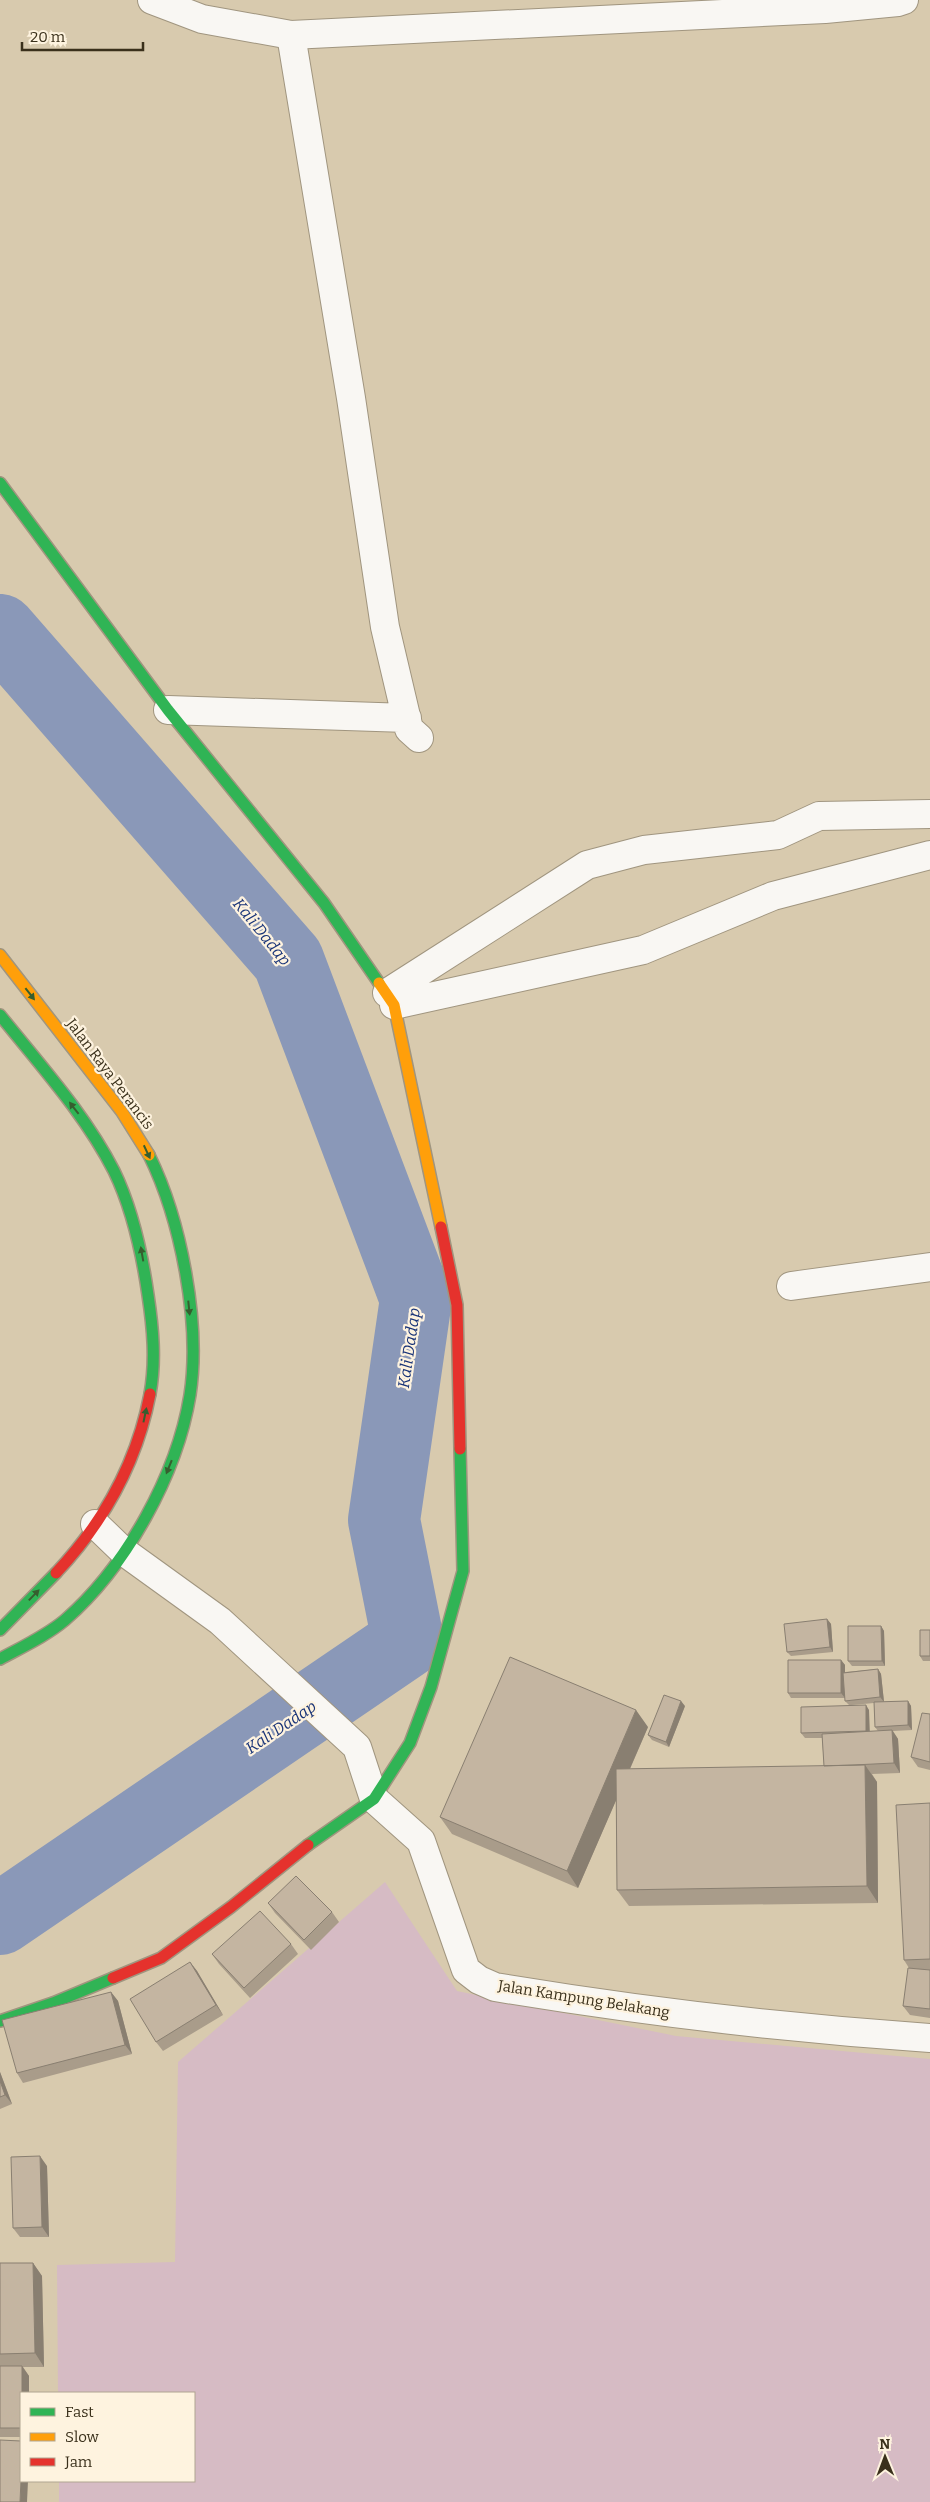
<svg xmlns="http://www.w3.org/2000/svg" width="930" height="2502" viewBox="0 0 930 2502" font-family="Bitter,serif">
	<rect width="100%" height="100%" fill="#d8caae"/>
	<path fill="#d6bbc4" d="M385,1882L457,1991L676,2036L930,2059V2502H59V2481H194V2393H58L57,2265L175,2262L178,2062Z"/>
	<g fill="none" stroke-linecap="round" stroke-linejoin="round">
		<path stroke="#8a98b8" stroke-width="72" d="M0,630L288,960L416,1299L384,1520L408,1641L0,1919"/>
		<defs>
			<path id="street" d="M152,0L202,19L291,35L825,9L898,2L904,0
				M291,35L351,398L385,627L409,729L419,738
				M168,710L407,718
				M387,993L587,865L644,850L778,835L819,816L930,814
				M394,1005L643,950L773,896L930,855
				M791,1286L930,1267
				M95,1524L123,1551L220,1621L357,1747L374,1799L421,1841L466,1970L479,1980L495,1987C639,2011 784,2028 930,2038"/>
			<path id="fast" d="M0,483L168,710L324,903L379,983
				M0,1015C40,1065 85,1114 114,1171C133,1210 142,1253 148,1295C153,1328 156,1361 150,1394
				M0,1630L56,1573
				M0,1659C22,1647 46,1636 65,1620C126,1567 177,1475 190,1395C201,1323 181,1220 149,1155
				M308,1845L374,1799L410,1743L431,1687L463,1571L460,1449
				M0,2021L53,2003L113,1978"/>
			<path id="slow" d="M0,955L122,1112L149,1155
				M379,983L394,1005L441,1227"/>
			<path id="jam" d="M441,1227L457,1305L460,1449
				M56,1573C103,1523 137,1462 150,1394
				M113,1978L161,1958L231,1907L308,1845"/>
		</defs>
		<use href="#street" stroke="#a0957f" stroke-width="30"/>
		<use href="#fast" stroke="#a0957f" stroke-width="14"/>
		<use href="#slow" stroke="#a0957f" stroke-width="14"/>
		<use href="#jam" stroke="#a0957f" stroke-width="14"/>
		<use href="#street" stroke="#f9f7f3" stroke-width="28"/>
		<use href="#fast" stroke="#30b455" stroke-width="11"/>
		<use href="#slow" stroke="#ff9f0a" stroke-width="11"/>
		<use href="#jam" stroke="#e5322d" stroke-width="11"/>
	</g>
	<path fill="#a99c8a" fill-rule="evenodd" d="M827,1619L831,1624L833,1652L791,1656L787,1652Z
		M881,1626L884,1631L885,1666H852L848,1661Z
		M930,1630V1661H923L920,1656Z
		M841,1660L845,1665V1672L878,1669L881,1674L884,1702L908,1701L911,1706L912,1730L893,1731L898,1739L900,1773L872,1774L877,1782L878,1903L629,1906L617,1890L616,1800L578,1888L452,1834L440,1817L648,1727L630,1769L824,1766L822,1738H805L801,1733L849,1705L845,1701V1698H791L788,1693ZM874,1703L875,1727L878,1731H869V1710L852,1705Z
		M685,1706L669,1747L652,1740L648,1735Z
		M930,1714V1770L918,1767L911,1757Z
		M930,1803V2018L910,2015L903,2006L909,1968L904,1960Z
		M268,1903L332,1912L339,1922L311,1950L275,1913Z
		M291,1944L298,1954L250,1998L219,1964L212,1954Z
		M190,1962L197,1971L223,2015L163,2051L156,2042Z
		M111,1992L118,2001L132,2054L23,2083L17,2073Z
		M0,2072L12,2104L0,2109Z
		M47,2166L49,2237H20L13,2228Z
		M0,2263H33L42,2276L44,2367H23L29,2376V2393H21V2437H0Z"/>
	<path fill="#897f71" d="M827,1619L831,1624L833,1652L830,1647Z
		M881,1626L884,1631L885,1666L882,1661Z
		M841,1660L845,1665V1698L841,1693Z
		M878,1669L881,1674L884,1702L880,1697Z
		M681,1701L685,1706L669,1747L666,1742Z
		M908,1701L911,1706L912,1730L908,1725Z
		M866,1705L869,1710L870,1737L866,1732Z
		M636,1710L648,1727L578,1888L567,1871Z
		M892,1730L898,1739L900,1773L894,1763Z
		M865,1765L877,1782L878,1903L867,1886Z
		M190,1962L197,1971L223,2015L216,2005Z
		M111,1992L118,2001L132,2054L125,2045Z
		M0,2072L12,2104L5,2095L0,2081Z
		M40,2156L47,2166L49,2237L42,2227Z
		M33,2263L42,2276L44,2367L35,2353Z
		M22,2366L29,2376V2393H22Z
		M21,2481H28L27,2502H20Z"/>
	<path fill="#c4b5a1" stroke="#897f71" d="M827,1619L830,1647L787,1652L784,1624Z
		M848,1626H881L882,1661H848Z
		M920,1630H930V1656H920Z
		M510,1657L636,1710L567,1871L440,1817Z
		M788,1660H841V1693H788Z
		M878,1669L880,1697L845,1701L843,1673Z
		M664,1695L681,1701L666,1742L648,1735Z
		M908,1701V1725L875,1727L874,1702Z
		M866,1705V1731L801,1733V1707Z
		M922,1713L930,1714V1762L911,1757Z
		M892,1730L894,1763L853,1765L824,1766L822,1734Z
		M865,1765L867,1886L617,1890L616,1769Z
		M930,1803V1959L904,1960L896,1805Z
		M296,1876L332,1912L304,1940L268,1903Z
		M260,1911L291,1944L244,1988L212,1954Z
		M190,1962L216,2005L156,2042L130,1999Z
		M908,1968L930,1970V2009L903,2006Z
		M111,1992L125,2045L17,2073L2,2020Z
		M0,2081L5,2095L0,2097Z
		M40,2156L42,2227L13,2228L11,2157Z
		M0,2263H33L35,2353L0,2354Z
		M0,2366H22V2393H21V2428H0Z
		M0,2440L21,2441V2480L20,2502H0Z"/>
	<defs><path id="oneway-solid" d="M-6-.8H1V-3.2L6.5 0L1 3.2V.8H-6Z" transform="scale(1.25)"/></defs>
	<g fill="#365e2f">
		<use href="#oneway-solid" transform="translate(30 994) rotate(52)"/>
		<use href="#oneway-solid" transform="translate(74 1108) rotate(-128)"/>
		<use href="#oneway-solid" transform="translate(147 1152) rotate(65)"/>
		<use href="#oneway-solid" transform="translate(142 1254) rotate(-100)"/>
		<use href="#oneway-solid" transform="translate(189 1308) rotate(84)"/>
		<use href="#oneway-solid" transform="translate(145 1415) rotate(-78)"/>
		<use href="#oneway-solid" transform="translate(169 1467) rotate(112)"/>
		<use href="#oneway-solid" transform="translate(34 1595) rotate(-46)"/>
	</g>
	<g text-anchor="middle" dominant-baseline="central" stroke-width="4.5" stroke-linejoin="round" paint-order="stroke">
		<g font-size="15" fill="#3a301b" stroke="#fef3df">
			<text transform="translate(110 1074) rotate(53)">Jalan Raya Perancis</text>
			<text transform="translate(584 1999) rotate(9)">Jalan Kampung Belakang</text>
		</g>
		<g font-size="16" font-style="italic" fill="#193478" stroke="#fef3df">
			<text transform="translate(262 932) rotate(51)">Kali Dadap</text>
			<text transform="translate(409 1348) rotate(-82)">Kali Dadap</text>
			<text transform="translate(281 1727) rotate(-34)">Kali Dadap</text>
		</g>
	</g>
	<rect x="20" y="2392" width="175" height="90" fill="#fef3df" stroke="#b0a591"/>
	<rect x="30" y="2408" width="25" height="8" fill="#30b455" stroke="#b0a591"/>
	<text x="65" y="2417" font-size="15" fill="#3a301b">Fast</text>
	<rect x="30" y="2433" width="25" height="8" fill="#ff9f0a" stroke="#b0a591"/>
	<text x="65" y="2442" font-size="15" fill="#3a301b">Slow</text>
	<rect x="30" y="2458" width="25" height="8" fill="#e5322d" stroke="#b0a591"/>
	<text x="65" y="2467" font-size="15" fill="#3a301b">Jam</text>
	<g transform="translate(885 2457) rotate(359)" stroke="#fef3df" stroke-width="4" paint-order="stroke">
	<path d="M0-4L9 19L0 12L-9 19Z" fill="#3a301b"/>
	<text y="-8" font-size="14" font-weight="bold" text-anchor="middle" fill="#3a301b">N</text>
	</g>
	<path d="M22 42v8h121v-8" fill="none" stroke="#3a301b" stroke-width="2.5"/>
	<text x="30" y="42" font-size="15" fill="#3a301b" stroke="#fef3df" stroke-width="4" paint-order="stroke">20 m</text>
</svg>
